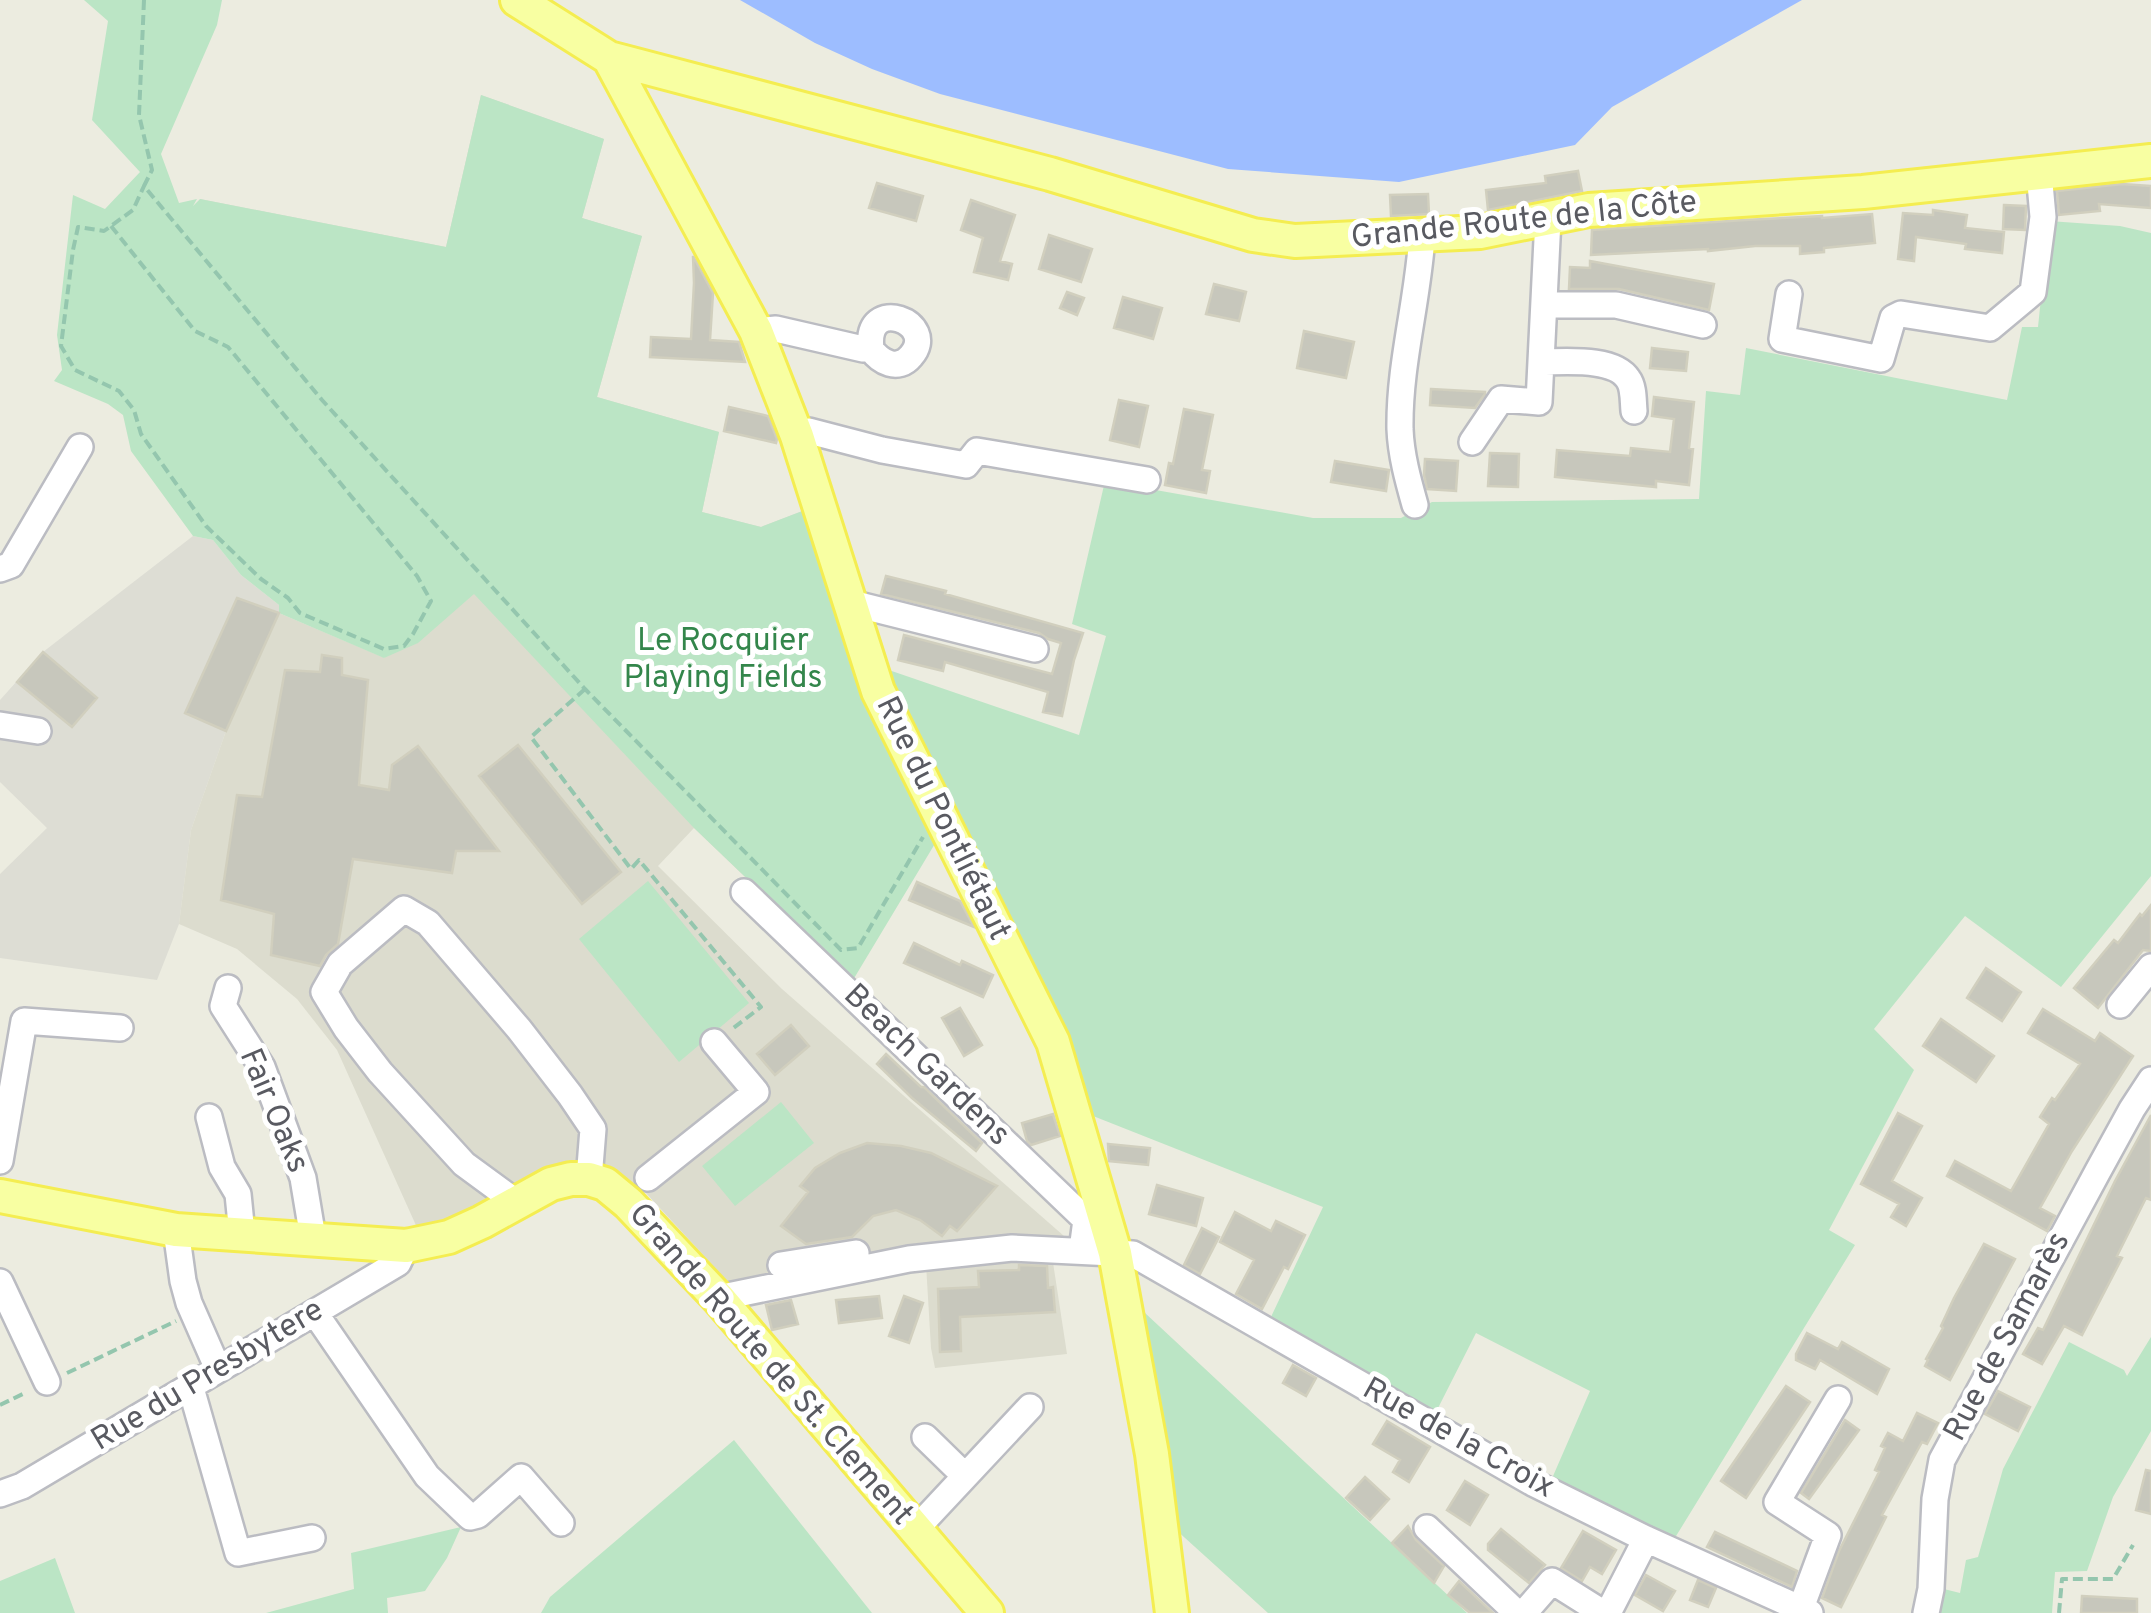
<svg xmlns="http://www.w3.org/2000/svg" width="2151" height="1613" viewBox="0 0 2151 1613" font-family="Overpass,sans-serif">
	<rect width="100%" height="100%" fill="#ecece0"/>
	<path fill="#ddddd4" d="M193,536L213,540L241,575L279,605V613L226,731L191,830L179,924L157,980L0,958V874L47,828L0,782V700L43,652Z"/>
	<path fill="#dcdcce" d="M481,95L604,139L582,218L642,236L597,397L719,432L702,512L761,527L818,505L853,980L694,828L658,866L782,989L1072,1243L731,1285L646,1193L590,1164L574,1162L545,1168L493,1198L482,1209L419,1232L337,1050L297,999L237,949L179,924L191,830L226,731L279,613L385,658L200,199L446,247Z
		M1052,1256L1067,1354L935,1368L931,1348L926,1264Z"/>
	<path fill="#bbe5c5" d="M84,0H222L217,25L161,154L179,203L197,199L193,206L200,199L446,247L481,95L604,139L582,218L642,236L597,397L719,432L702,512L761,527L818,505L945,827L853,980L693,827L474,594L418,643L384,658L279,613V605L241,575L213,540L193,536L131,451L123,415L108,404L54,381L62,370L57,335L73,195L105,209L140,172L92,120L108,21Z
		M2049,221L2120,226L2151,233V876L2061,987L1965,916L1874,1029L1914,1070L1829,1230L1855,1245L1673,1541L1550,1483L1590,1391L1476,1333L1434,1416L1269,1321L1323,1207L1088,1114L880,667L1079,735L1106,636L1072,624L1105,481L1313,518H1401L1432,502L1699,499L1706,391L1740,395L1746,348L2007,400L2022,327H2038Z
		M648,881L749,1003L679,1062L579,939Z
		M781,1102L814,1143L735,1206L702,1166Z
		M1130,1299L1467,1613H1268L1174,1528Z
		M2151,1337V1431L2113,1497L2087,1571L2055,1572L2052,1613H1938L1944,1589L1960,1593L1966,1560L1978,1557L2003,1469L2069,1342L2124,1370L2127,1376Z
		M734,1440L872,1613H541L550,1597Z
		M461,1527L447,1558L425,1591L387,1598L388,1613H266L354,1589L351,1553Z
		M55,1558L75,1613H0V1581Z"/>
	<path fill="#9dbdff" d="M740,0H1802L1612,107L1575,145L1399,182L1228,169L940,94L872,69L815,43Z"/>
	<path fill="#c7c7bc" stroke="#d1cfbe" stroke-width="2.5" d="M1578,171L1582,191L1488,210L1486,190L1546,183L1545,176Z
		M877,183L923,196L916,221L869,208Z
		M2122,184L2151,186V208L2099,204L2100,211L2059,215L2057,191Z
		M1428,194L1429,214L1391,216L1390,195Z
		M971,200L1015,215L1000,261L1012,264L1008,280L974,272L983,238L961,230Z
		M2004,205L2026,206L2025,230L2003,229Z
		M1933,210L1967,215L1965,228L2004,232L2002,253L1965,249L1966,244L1916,237L1914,261L1898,259L1903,213L1933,215Z
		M1872,214L1875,243L1824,248V252L1800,254V246H1755L1708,251V249L1591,255L1592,230L1745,220L1822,216V218Z
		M1049,235L1092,249L1081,282L1039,269Z
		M693,256L713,293L710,340L739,342L745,362L650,357L651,337L691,339L694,283Z
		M1590,261L1714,284L1709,310L1619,289H1569L1570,267L1590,268Z
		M1214,284L1246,292L1239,321L1206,314Z
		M1067,292L1084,298L1077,315L1060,308Z
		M1123,297L1162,308L1153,339L1114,328Z
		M1304,331L1354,342L1346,378L1297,368Z
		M1652,348L1688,352L1686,371L1650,368Z
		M1431,389L1485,392V394L1475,408L1430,405Z
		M1654,397L1694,402L1689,448L1693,449L1689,485L1656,481V487L1555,477L1557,450L1630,456L1631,448L1670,452L1674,419L1652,416Z
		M1119,400L1148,406L1139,447L1110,440Z
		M729,407L768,416L777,439L776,443L724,431Z
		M1184,409L1213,415L1202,470L1210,471L1206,493L1165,485L1169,463L1173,464Z
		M1490,453L1519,454L1518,487L1488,486Z
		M1425,459L1458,461L1456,491L1427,489L1424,475Z
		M1335,461L1389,470L1386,491L1331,482Z
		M886,576L946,591L945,594L1083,633L1074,660L1062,716L1043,712L1048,692L945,662L943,671L898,660L904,635L1052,674L1061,643L1048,639L1039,633L881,594Z
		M237,598L279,613L226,731L185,713Z
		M43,652L97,698L72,727L17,682Z
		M322,655L342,658V675L368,680L359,785L389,790L392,765L418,746L499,851H456L452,873L353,859L338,944L326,955L320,966L271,955L274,914L221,900L237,795L262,797L285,670L320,672Z
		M518,745L621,872L582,904L479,776Z
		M917,882L960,901L974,927L909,900Z
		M2151,905V951L2143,950L2098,1008L2074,988L2114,940L2118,943L2140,914L2142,916Z
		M914,943L960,965L962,961L993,975L983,997L904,963Z
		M1986,968L2021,992L2002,1021L1967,998Z
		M960,1008L982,1045L964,1056L942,1018Z
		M2043,1009L2095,1041L2100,1033L2133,1056L2072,1151L2040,1208L2055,1216L2047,1231L1947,1176L1955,1161L2011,1191L2049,1124L2040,1117L2052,1098L2055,1100L2080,1064L2028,1033Z
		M1941,1019L1994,1056L1976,1082L1923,1046Z
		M791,1025L809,1046L775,1075L757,1054Z
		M886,1054L921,1087H924L982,1143L976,1151L912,1098L877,1064Z
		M1898,1113L1922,1126L1892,1181L1922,1198L1906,1226L1891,1217L1899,1204L1861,1184Z
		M1053,1114L1060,1136L1031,1145L1027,1141L1022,1123Z
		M2151,1115V1200L2146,1198L2117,1256L2122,1258L2082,1335L2064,1326L2042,1364L2023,1354L2038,1328L2043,1330L2115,1181Z
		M867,1143L901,1146L931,1153L997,1186L957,1231L950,1226L942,1236L920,1220L896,1210L873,1216L852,1237L806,1244L781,1226L808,1192L800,1186L815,1168L840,1153Z
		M1108,1144L1150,1148L1148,1165L1109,1161Z
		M1157,1185L1203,1198L1196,1226L1149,1214Z
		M1235,1212L1271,1231L1276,1221L1305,1235L1288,1269L1284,1267L1262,1309L1236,1294L1254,1260L1220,1242Z
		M1202,1228L1219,1237L1200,1274L1184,1265Z
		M1984,1244L2015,1259L1950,1380L1925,1366L1928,1360L1926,1359L1943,1328L1941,1326L1954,1298Z
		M1019,1265L1047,1266L1048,1288L1053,1287L1055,1312L960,1317L961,1351L940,1352L938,1289L979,1287L978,1271L1019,1270Z
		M879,1296L882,1318L839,1323L836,1300Z
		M904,1296L923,1303L909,1343L889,1336Z
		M791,1300L798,1324L772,1330L766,1305Z
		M1807,1333L1838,1349L1842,1342L1889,1369L1877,1394L1820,1360L1815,1369L1796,1360V1354Z
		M1293,1365L1316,1378L1306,1396L1283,1383Z
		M1786,1386L1810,1402L1746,1498L1721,1481Z
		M1998,1391L2030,1407L2018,1431L1985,1414Z
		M1917,1413L1938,1423L1927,1444L1922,1442L1882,1515L1886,1517L1841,1607L1822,1598L1839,1551L1879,1472L1875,1470L1885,1448L1881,1446L1888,1433L1903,1441Z
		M1845,1420L1859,1430L1809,1499L1801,1493Z
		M1387,1421L1430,1447L1409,1482L1393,1472L1400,1460L1373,1444Z
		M2146,1470L2151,1471V1514L2136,1510Z
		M1365,1477L1389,1499L1370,1520L1346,1498Z
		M1465,1481L1488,1495L1470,1525L1447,1510Z
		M1408,1526L1416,1540L1444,1566L1434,1583L1392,1543Z
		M1501,1529L1545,1565L1529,1583L1488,1550V1544Z
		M1583,1531L1616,1550L1602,1574L1590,1567L1582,1581L1561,1568Z
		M1715,1532L1797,1571L1792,1587L1707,1547Z
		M1646,1575L1675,1591L1663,1611L1635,1595Z
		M1698,1580L1716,1588L1708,1607L1690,1600Z
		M1459,1581L1493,1613H1470L1448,1595Z
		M2082,1596L2137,1599V1613H2081Z"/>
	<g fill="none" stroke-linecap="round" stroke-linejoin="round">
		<defs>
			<path id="minor" d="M1789,294L1782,339L1881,359L1893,318L1901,314L1990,328L2033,292L2043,217L2039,172
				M1544,305H1616L1703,325
				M756,331L776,329L863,349H871C864,293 940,323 911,356C898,372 880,362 871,349
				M1541,362C1565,362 1614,357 1628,379C1634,387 1633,401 1634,411
				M797,436L809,431L882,450L966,465L977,451L1147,480
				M1472,442L1501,399L1539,402L1548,219
				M1415,505C1408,480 1401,455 1400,429C1399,364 1418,301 1422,236
				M0,569L11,565L80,447
				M851,603L1035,649
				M0,725L38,731
				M744,892L1086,1220L1082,1250
				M228,988L223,1006L262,1067L303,1178L313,1238
				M2120,1005L2151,967
				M209,1117L222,1167L238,1194L242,1234
				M0,1161L24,1021L120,1028
				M648,1178L756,1092L714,1042
				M517,1203L464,1164L380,1072L346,1028L324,992L340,964L404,909L428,923L519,1029L570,1095L593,1129L589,1179
				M176,1230L183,1281L189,1303L218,1369
				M781,1265L856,1253
				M0,1282L47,1382
				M718,1298L909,1259L1012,1248L1133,1254L1533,1483L1646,1539L1810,1613
				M315,1313L427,1476L470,1517L478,1515L521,1477L561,1523
				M191,1388L238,1553L312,1538
				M925,1437L965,1476
				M0,1494L22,1486L398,1263L406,1246
				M1427,1528L1517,1613
				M915,1530L1030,1407
				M1801,1608L1828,1535L1777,1502L1838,1399
				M1524,1613L1552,1581L1603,1613
				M1608,1613L1646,1539
				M1926,1613L1931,1589L1935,1499L1942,1460L2098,1171L2132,1109L2151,1080"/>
			<path id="major" d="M517,0L609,58L1050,174L1253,235L1295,241L1480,232L1589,210L1863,192L2151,161
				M609,58L756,331L797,436L878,691L1053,1042L1115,1253L1152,1454L1172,1613
				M0,1196L176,1230L406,1246L449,1237L482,1222L551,1184L571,1179H589L605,1184L628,1203L718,1298L987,1613"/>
		</defs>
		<use href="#minor" stroke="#bbbcc2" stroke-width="30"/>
		<use href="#major" stroke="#f4ed51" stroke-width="38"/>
		<path stroke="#94c6ae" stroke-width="4" stroke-dasharray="10 5" stroke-linecap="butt" d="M144,0L139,115L152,170L144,186L322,400L585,689L841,950L858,948L923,837
			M111,226L195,331L228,347L417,576L431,601L413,634L404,646L384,649L300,613L288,598L261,579L206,526L141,434L134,410L119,391L75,370L61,346L73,250L78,227L104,231L133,210L144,186
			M585,689L531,737L631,869L639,860L761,1007L732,1029
			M67,1373L176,1321
			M0,1405L27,1392
			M2059,1613L2062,1579H2113L2133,1545"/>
		<use href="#minor" stroke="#fff" stroke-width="25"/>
		<use href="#major" stroke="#f8ffa2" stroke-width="32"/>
	</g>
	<g text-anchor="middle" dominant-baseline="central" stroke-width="10" stroke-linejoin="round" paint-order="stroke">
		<g font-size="32" fill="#595a61" stroke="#fff">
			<text transform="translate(1524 221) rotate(-6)">Grande Route de la Côte</text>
			<text transform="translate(942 819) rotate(64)">Rue du Pontliétaut</text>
			<text transform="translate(926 1066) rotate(44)">Beach Gardens</text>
			<text transform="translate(273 1111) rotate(67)">Fair Oaks</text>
			<text transform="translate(2008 1337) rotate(-62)">Rue de Samarès</text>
			<text transform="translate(770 1365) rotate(49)">Grande Route de St. Clement</text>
			<text transform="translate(208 1376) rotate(-31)">Rue du Presbytere</text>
			<text transform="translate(1458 1439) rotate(29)">Rue de la Croix</text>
		</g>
		<g font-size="32" fill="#33864b" stroke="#fff">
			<text x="723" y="642">Le Rocquier<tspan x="723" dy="37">Playing Fields</tspan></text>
		</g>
	</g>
</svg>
